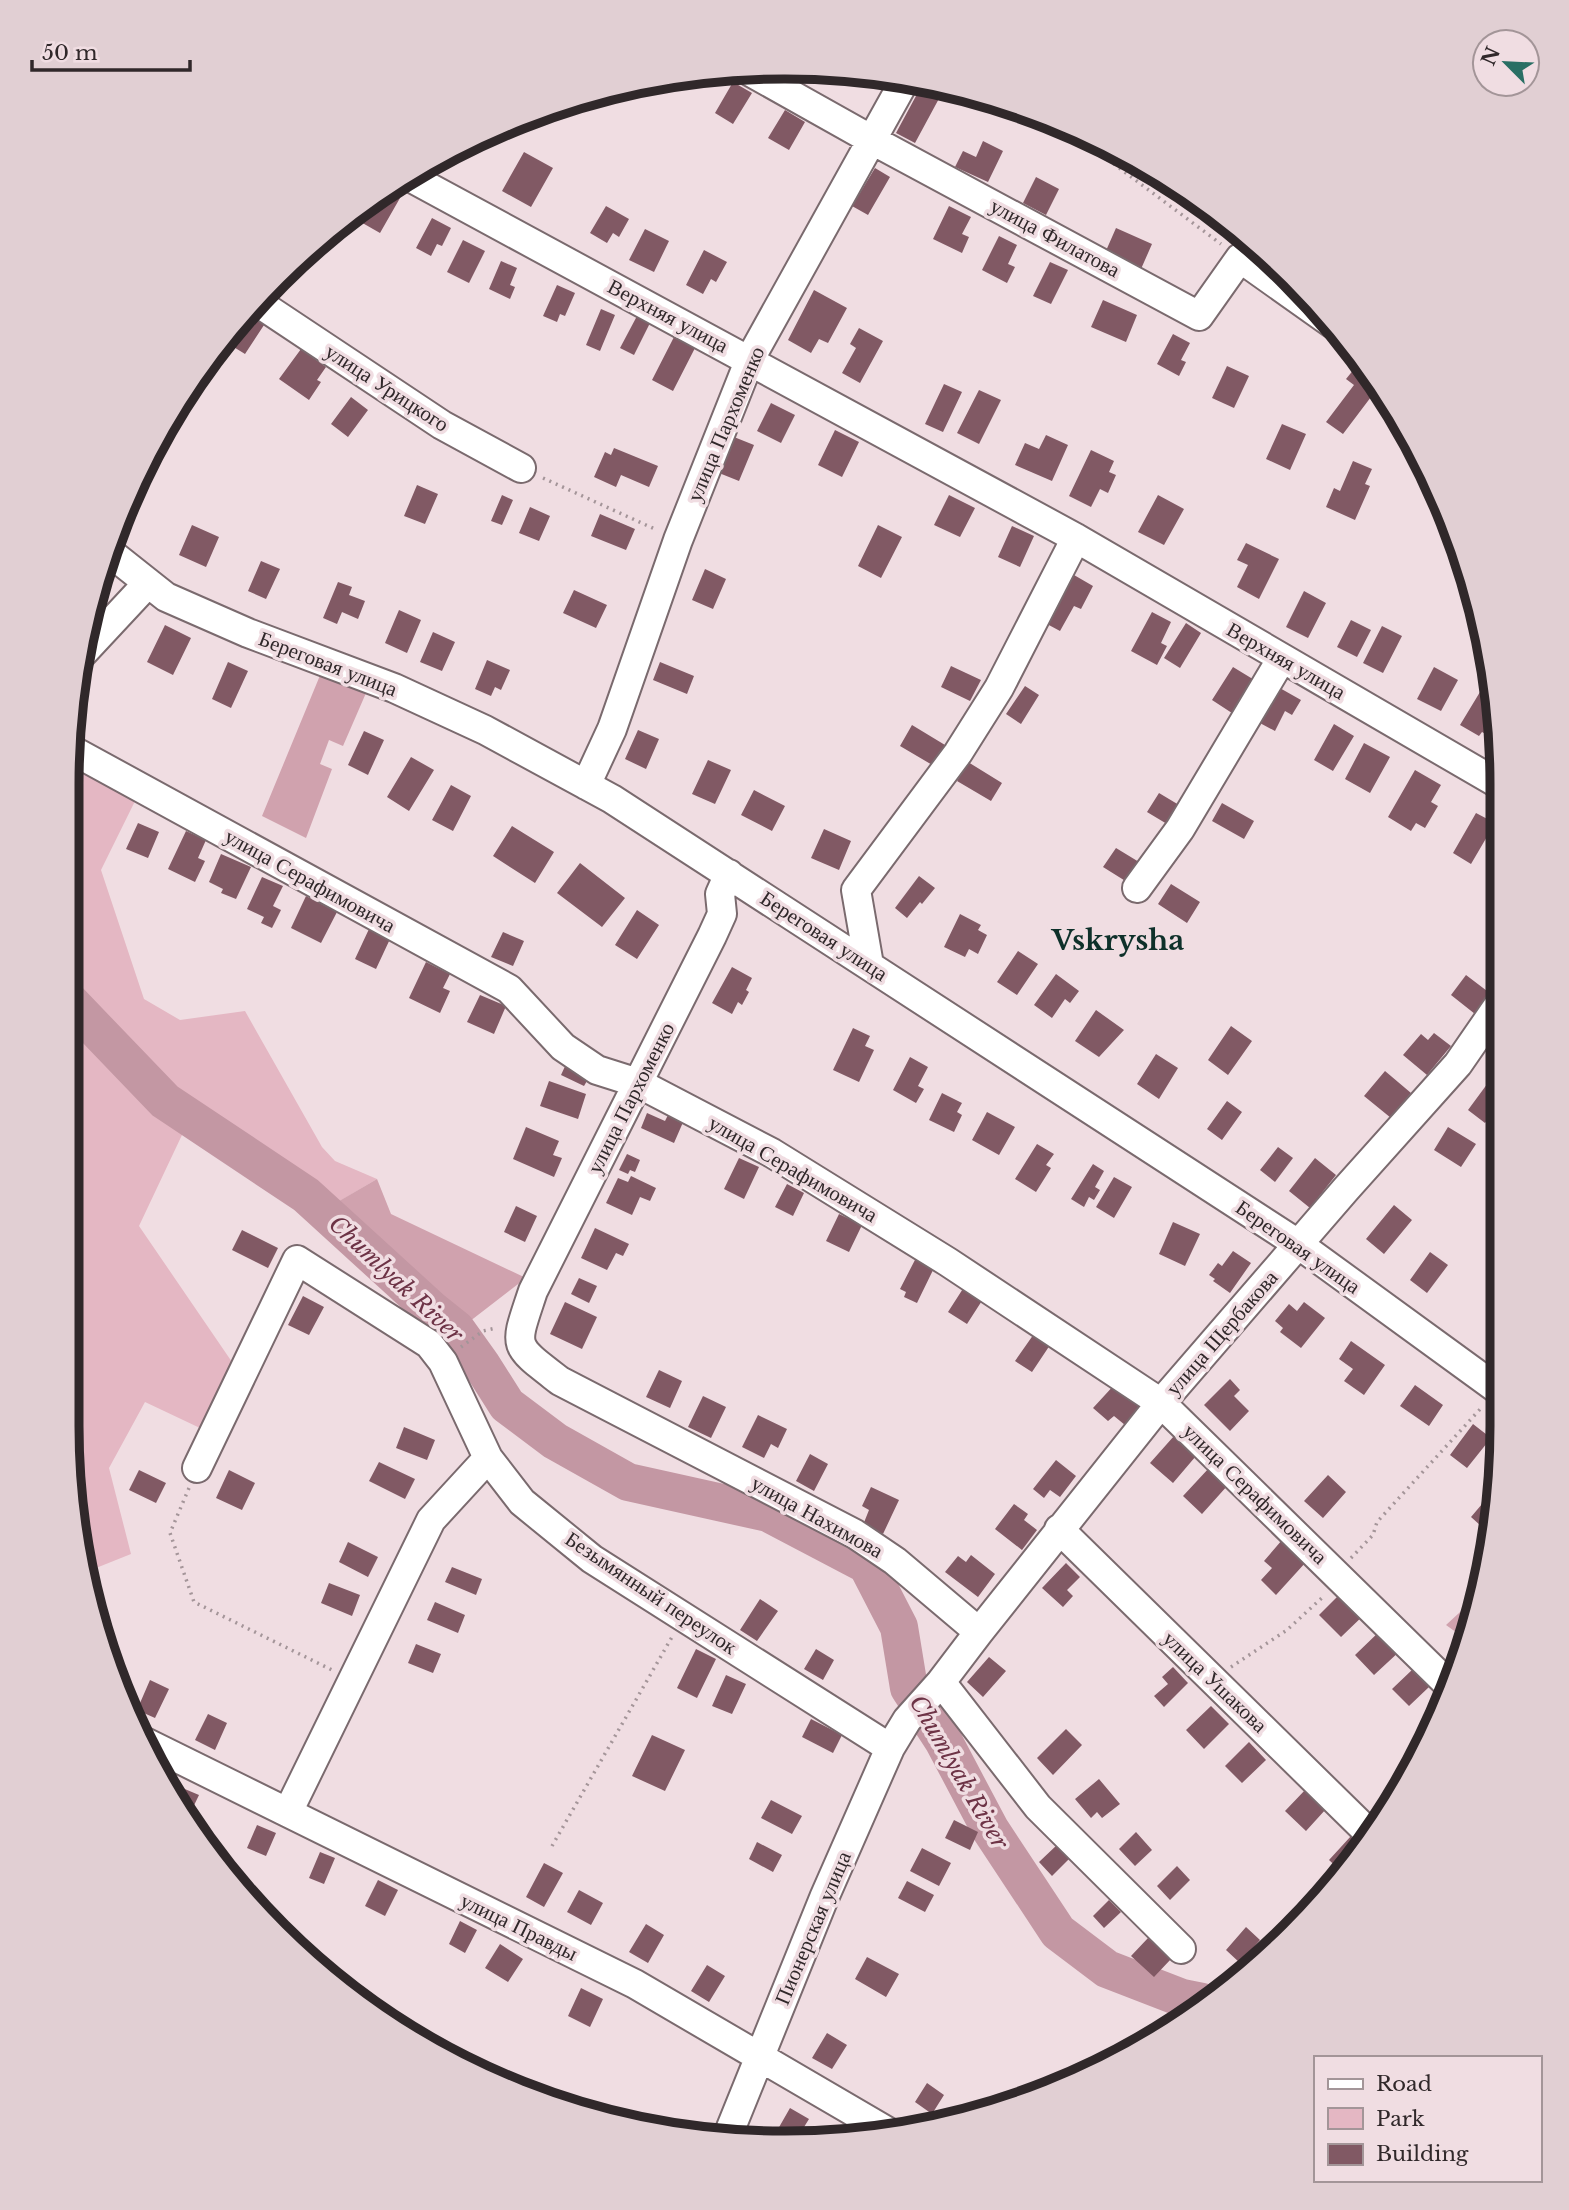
<svg xmlns="http://www.w3.org/2000/svg" width="1569" height="2210" viewBox="0 0 1569 2210" font-family="'Libre Baskerville',serif">
	<rect width="100%" height="100%" fill="#f0dde2"/>
	<path fill="#e9ced5" d="M1134,161L1221,215L1276,266Z"/>
	<path fill="#e4b7c3" d="M68,766L137,797L101,870L144,999L180,1020L245,1011L322,1147L335,1161L377,1179L323,1211L306,1195L190,1118L139,1226L232,1362L200,1428L145,1402L109,1468L131,1554L86,1572L67,1425Z"/>
	<path fill="#d0a2ae" d="M321,673L366,693L343,746L329,740L320,764L332,769L306,838L262,816Z
		M377,1179L391,1214L526,1278L465,1325L374,1253L329,1207Z
		M1472,1601L1479,1608L1467,1640L1446,1625Z"/>
	<g fill="none" stroke-linecap="round" stroke-linejoin="round">
		<path stroke="#c397a3" stroke-width="38" d="M67,999L165,1101L306,1195L431,1309L456,1329L481,1364L507,1405L555,1441L628,1482L768,1513L867,1565L899,1627L909,1688L944,1742L990,1829L1058,1932L1107,1969L1182,1998L1202,2002"/>
	</g>
	<path fill="#815964" d="M733,82L752,93L733,124L715,113Z
		M923,83L942,93L915,143L896,133Z
		M785,110L805,122L789,150L768,138Z
		M983,141L1003,151L988,182L955,167L963,151L976,157Z
		M524,152L553,168L531,207L502,191Z
		M875,168L890,177L868,215L852,206Z
		M1036,177L1059,189L1046,215L1023,203Z
		M387,190L400,198L380,233L359,221L370,203Z
		M606,206L629,219L619,237L613,233L607,243L590,233Z
		M949,206L971,217L962,234L969,237L962,253L933,239Z
		M432,218L451,228L442,246L437,244L431,256L416,248Z
		M1116,228L1152,244L1141,269L1105,253Z
		M645,229L669,241L654,272L629,260Z
		M999,236L1017,245L1008,264L1015,267L1007,283L982,270Z
		M463,240L485,251L469,283L447,272Z
		M704,250L727,262L716,282L711,279L703,294L686,285Z
		M501,261L517,268L510,285L515,287L510,299L489,289Z
		M1050,262L1068,270L1051,304L1033,296Z
		M557,285L575,293L565,316L560,314L557,322L543,316Z
		M814,290L847,308L828,343L819,339L811,353L788,340Z
		M1103,300L1137,315L1126,342L1091,327Z
		M601,309L615,315L600,351L586,345Z
		M249,311L266,322L245,354L224,341L232,329Z
		M637,316L650,323L634,355L620,348Z
		M859,328L883,341L860,383L842,373L856,348L850,344Z
		M1173,334L1190,343L1181,360L1186,362L1179,376L1157,364Z
		M674,337L695,348L673,391L652,380Z
		M301,349L326,367L317,380L321,382L309,400L279,379Z
		M1359,363L1377,389L1343,434L1326,422L1354,385L1346,379Z
		M1227,366L1249,376L1234,408L1212,398Z
		M944,384L962,392L943,432L925,424Z
		M979,390L1001,400L979,444L957,433Z
		M351,397L368,410L348,437L331,424Z
		M771,403L795,415L781,443L757,431Z
		M1282,424L1306,434L1290,470L1266,459Z
		M835,430L859,442L842,477L818,465Z
		M1046,435L1068,445L1052,481L1015,465L1025,443L1039,449Z
		M734,437L754,445L739,481L719,473Z
		M614,448L658,466L649,487L621,475L616,487L594,477L605,452L611,455Z
		M1091,450L1114,461L1109,472L1116,475L1108,493L1100,489L1091,507L1069,496Z
		M1353,461L1372,469L1365,484L1370,486L1355,520L1326,507L1334,488L1340,491Z
		M417,485L438,494L425,524L404,516Z
		M502,495L513,500L502,525L491,521Z
		M949,495L975,508L960,537L934,525Z
		M1158,495L1184,509L1164,545L1138,532Z
		M530,507L550,516L539,541L519,533Z
		M600,514L635,529L626,550L591,536Z
		M192,525L219,537L206,567L179,555Z
		M878,525L902,537L881,578L858,566Z
		M1012,526L1034,536L1020,567L998,557Z
		M1246,543L1279,559L1259,599L1237,587L1248,565L1237,560Z
		M261,561L280,569L266,599L248,591Z
		M705,569L726,579L713,609L692,600Z
		M1074,575L1093,586L1081,609L1074,606L1060,631L1047,624Z
		M338,582L352,587L349,595L365,601L358,619L342,612L337,624L323,618Z
		M574,590L607,605L596,628L563,613Z
		M1304,591L1326,603L1308,638L1286,627Z
		M399,610L421,620L407,653L385,643Z
		M1152,612L1171,622L1161,643L1167,646L1157,665L1131,651Z
		M1351,620L1371,630L1357,657L1337,647Z
		M1186,623L1201,633L1180,668L1164,658Z
		M165,625L191,638L173,675L147,662Z
		M1382,626L1402,636L1383,673L1363,663Z
		M433,632L455,642L442,671L420,662Z
		M487,660L510,670L501,690L495,687L491,696L475,689Z
		M228,662L248,671L231,708L212,699Z
		M660,662L694,676L687,694L653,680Z
		M951,666L981,680L970,701L941,687Z
		M1233,667L1256,681L1235,715L1212,700Z
		M1434,667L1458,680L1441,711L1417,699Z
		M1025,686L1039,695L1021,724L1006,714Z
		M1278,687L1301,700L1292,715L1285,711L1275,731L1258,722Z
		M1480,692L1496,701L1497,727L1491,737L1482,732L1479,736L1460,725Z
		M1334,724L1354,736L1333,771L1314,760Z
		M912,725L945,745L934,766L900,746Z
		M638,730L659,739L646,769L625,759Z
		M364,731L384,740L368,775L348,765Z
		M1364,743L1390,757L1370,793L1345,779Z
		M411,757L434,770L409,811L387,797Z
		M708,760L731,770L715,804L692,794Z
		M968,762L1002,783L991,801L957,781Z
		M1415,770L1441,785L1431,802L1438,806L1425,828L1416,823L1411,831L1388,817Z
		M451,785L471,796L453,831L432,820Z
		M754,790L785,806L772,831L741,815Z
		M1159,793L1184,808L1172,827L1147,812Z
		M1222,803L1254,821L1244,839L1212,821Z
		M1476,813L1495,823L1471,864L1453,853Z
		M138,823L159,832L148,858L126,849Z
		M512,826L554,852L535,883L493,856Z
		M824,829L851,841L839,870L811,858Z
		M186,831L206,840L198,858L205,861L195,882L168,869Z
		M1116,848L1139,862L1127,882L1103,867Z
		M221,854L251,867L236,899L221,893L223,889L209,882Z
		M580,863L625,898L602,927L557,893Z
		M919,876L935,888L922,904L920,902L907,918L895,908Z
		M262,877L283,886L273,906L281,910L272,928L261,923L264,917L247,909Z
		M1171,884L1200,902L1187,923L1158,904Z
		M306,896L337,912L321,943L291,928Z
		M637,910L659,925L637,959L615,945Z
		M960,914L981,925L978,930L987,935L978,954L969,949L965,957L944,947Z
		M369,929L390,939L376,969L355,959Z
		M503,932L524,941L513,966L491,957Z
		M1018,951L1038,964L1017,995L997,982Z
		M426,962L450,974L443,988L450,991L440,1013L409,998Z
		M732,967L752,978L746,990L749,992L742,1005L738,1002L732,1014L712,1003Z
		M1056,974L1079,991L1070,1003L1065,999L1052,1018L1034,1005Z
		M1466,975L1491,994L1475,1014L1451,995Z
		M480,995L506,1006L494,1034L467,1022Z
		M1096,1010L1124,1030L1099,1057L1075,1041Z
		M1231,1026L1252,1041L1228,1075L1208,1060Z
		M853,1028L870,1036L865,1046L874,1050L859,1082L833,1070Z
		M1434,1033L1451,1046L1427,1075L1403,1055L1421,1034L1428,1040Z
		M1156,1054L1178,1068L1159,1099L1137,1084Z
		M910,1057L928,1067L918,1086L924,1089L916,1103L893,1090Z
		M567,1062L591,1074L584,1086L561,1075Z
		M1385,1071L1411,1093L1391,1118L1364,1096Z
		M1496,1072L1499,1075V1104L1485,1123L1468,1110Z
		M549,1081L586,1094L578,1119L540,1106Z
		M942,1093L962,1103L957,1112L962,1115L954,1132L929,1120Z
		M1227,1101L1242,1112L1222,1140L1207,1129Z
		M987,1112L1015,1127L999,1155L972,1140Z
		M647,1113L665,1121L669,1113L684,1120L674,1143L641,1128Z
		M526,1127L559,1141L553,1155L562,1158L554,1177L513,1159Z
		M1448,1127L1476,1144L1461,1167L1434,1150Z
		M1037,1144L1054,1154L1046,1165L1051,1168L1036,1192L1015,1179Z
		M1278,1147L1293,1158L1275,1182L1260,1170Z
		M627,1154L640,1160L635,1172L630,1170L628,1174L619,1170Z
		M739,1158L759,1167L744,1199L724,1189Z
		M1315,1158L1336,1175L1310,1208L1289,1191Z
		M1093,1164L1104,1171L1095,1187L1100,1190L1094,1200L1089,1197L1084,1207L1071,1199Z
		M631,1176L656,1188L650,1201L640,1197L632,1215L606,1203L618,1178L628,1182Z
		M1114,1177L1132,1187L1114,1218L1096,1207Z
		M787,1184L804,1193L793,1216L775,1207Z
		M1394,1205L1412,1220L1384,1254L1366,1239Z
		M516,1206L537,1216L525,1242L504,1232Z
		M839,1214L862,1225L849,1252L826,1241Z
		M1173,1222L1200,1234L1185,1266L1159,1254Z
		M595,1228L629,1244L623,1256L616,1253L607,1270L581,1258Z
		M242,1230L278,1248L268,1268L232,1250Z
		M1233,1251L1251,1263L1230,1293L1213,1281L1215,1279L1209,1275L1218,1263L1222,1266Z
		M1430,1252L1448,1265L1427,1293L1410,1280Z
		M917,1256L935,1266L917,1303L904,1297L906,1292L900,1289Z
		M579,1278L597,1286L589,1303L571,1294Z
		M966,1284L985,1296L967,1324L948,1312Z
		M303,1296L324,1307L309,1335L288,1325Z
		M565,1302L597,1317L582,1349L550,1334Z
		M1304,1302L1325,1318L1301,1348L1280,1332L1283,1328L1275,1321L1289,1304L1297,1311Z
		M1036,1331L1052,1342L1032,1372L1015,1361Z
		M1351,1341L1385,1365L1364,1395L1344,1381L1353,1369L1339,1359Z
		M659,1370L682,1381L670,1408L646,1397Z
		M1230,1379L1240,1390L1234,1396L1249,1411L1230,1431L1204,1405Z
		M1116,1383L1142,1405L1125,1425L1114,1416L1108,1421L1093,1408Z
		M1415,1385L1443,1405L1429,1426L1400,1406Z
		M703,1396L726,1407L711,1438L688,1427Z
		M758,1415L787,1429L778,1448L771,1444L764,1458L742,1447Z
		M1473,1424L1491,1438L1467,1468L1450,1455Z
		M404,1427L435,1440L427,1460L396,1448Z
		M1174,1436L1196,1456L1173,1483L1150,1463Z
		M810,1454L828,1464L814,1491L796,1481Z
		M1056,1460L1076,1476L1060,1497L1050,1490L1044,1498L1033,1489Z
		M379,1462L415,1479L405,1499L369,1481Z
		M1209,1468L1228,1485L1202,1514L1183,1496Z
		M139,1470L166,1483L156,1503L129,1490Z
		M229,1470L255,1483L242,1510L216,1498Z
		M1328,1475L1346,1492L1323,1518L1304,1501Z
		M1499,1484L1491,1532L1490,1534L1471,1517Z
		M871,1487L899,1500L883,1534L863,1525L869,1510L862,1506Z
		M1014,1504L1028,1514L1024,1520L1037,1530L1022,1550L995,1529Z
		M1282,1540L1306,1562L1276,1595L1261,1580L1272,1568L1264,1561Z
		M348,1542L378,1557L368,1577L339,1562Z
		M971,1555L995,1574L978,1597L945,1572L958,1556L966,1562Z
		M1487,1558L1484,1575L1483,1584L1471,1571Z
		M1066,1563L1080,1577L1067,1590L1073,1596L1063,1607L1042,1588Z
		M452,1567L482,1579L476,1595L445,1582Z
		M329,1583L360,1595L352,1616L321,1603Z
		M1345,1589L1367,1612L1341,1637L1319,1615Z
		M760,1599L778,1611L757,1641L740,1630Z
		M435,1602L465,1615L458,1633L427,1620Z
		M1382,1629L1401,1650L1374,1675L1355,1655Z
		M416,1644L441,1654L433,1673L408,1663Z
		M696,1649L716,1659L697,1698L677,1688Z
		M816,1649L834,1660L823,1680L804,1669Z
		M989,1657L1006,1671L983,1697L967,1682Z
		M1173,1667L1188,1683L1164,1707L1154,1696L1168,1684L1162,1677Z
		M1413,1669L1429,1687L1409,1706L1392,1689Z
		M726,1675L746,1684L732,1714L712,1706Z
		M150,1680L169,1689L155,1718L137,1710Z
		M1211,1706L1229,1724L1204,1749L1186,1730Z
		M208,1714L227,1723L215,1750L195,1740Z
		M811,1719L842,1735L833,1753L802,1737Z
		M1066,1729L1082,1745L1053,1775L1037,1758Z
		M652,1735L685,1750L665,1791L632,1776Z
		M1249,1742L1266,1760L1242,1783L1225,1766Z
		M1099,1779L1120,1804L1102,1818L1097,1812L1091,1818L1075,1799Z
		M180,1787L199,1795L186,1822L174,1800Z
		M1306,1789L1326,1809L1306,1831L1285,1811Z
		M771,1800L802,1816L792,1834L761,1818Z
		M954,1820L978,1832L970,1850L945,1838Z
		M257,1825L276,1833L266,1856L247,1848Z
		M1136,1832L1152,1850L1135,1866L1119,1849Z
		M1351,1836L1364,1847L1344,1874L1329,1860Z
		M757,1842L782,1855L773,1872L749,1859Z
		M1058,1844L1071,1857L1052,1876L1039,1862Z
		M922,1848L951,1863L939,1886L910,1871Z
		M320,1852L335,1858L324,1884L309,1878Z
		M544,1863L563,1873L544,1907L526,1897Z
		M1177,1866L1190,1880L1170,1900L1157,1886Z
		M378,1880L398,1890L385,1916L365,1906Z
		M907,1881L934,1895L925,1912L898,1898Z
		M579,1890L603,1903L591,1925L567,1912Z
		M1109,1900L1121,1912L1104,1928L1093,1916Z
		M460,1921L477,1930L465,1953L449,1944Z
		M646,1924L664,1935L648,1963L629,1952Z
		M1246,1927L1260,1940L1240,1963L1226,1950Z
		M1148,1938L1171,1959L1154,1977L1131,1956Z
		M500,1944L523,1959L508,1982L485,1968Z
		M867,1957L899,1974L886,1997L855,1979Z
		M707,1965L725,1976L709,2002L691,1991Z
		M581,1988L603,1999L590,2027L568,2016Z
		M827,2033L847,2045L832,2069L812,2058Z
		M927,2083L944,2095L932,2114L915,2102Z
		M790,2108L809,2119L796,2140L778,2129Z"/>
	<g fill="none" stroke-linecap="round" stroke-linejoin="round">
		<defs>
			<path id="minor" d="M749,71L872,140L1199,316L1240,258L1333,324
				M408,176L1076,538L1497,783
				M257,302L442,425L521,468
				M108,551L166,597L248,633L394,688L485,730L612,799L1298,1244L1500,1391
				M79,657L148,583
				M70,749L509,989L563,1047L597,1070L638,1083L772,1153L948,1262L1161,1403L1450,1686
				M586,785L612,729L678,540L750,359L905,80
				M729,874L720,894L722,914L712,936L533,1291C514,1349 511,1343 560,1381L855,1534L895,1561L979,1632L941,1682L1038,1807L1181,1949
				M1137,888L1180,829L1282,658
				M869,965L856,890L958,753L999,688L1076,538
				M197,1468L297,1260L429,1344L443,1362L488,1458
				M1059,1529L1371,1835
				M979,1632L1161,1403L1346,1189L1458,1064L1498,1006
				M139,1739L635,1984L890,2133
				M288,1812L431,1520L488,1458L522,1502L592,1559L890,1748
				M726,2140L824,1898L890,1748L907,1720L941,1682"/>
		</defs>
		<use href="#minor" stroke="#7a6a6e" stroke-width="32"/>
		<path stroke="#a49599" stroke-width="3.5" stroke-dasharray="2 5" stroke-linecap="butt" d="M1063,126L1221,244
			M543,478L657,530
			M461,1347L483,1331L496,1328
			M189,1488L170,1533L194,1602L332,1670
			M1351,1558L1373,1535L1377,1522L1483,1406
			M1231,1667L1287,1630L1325,1595
			M552,1846L672,1637"/>
		<use href="#minor" stroke="#fff" stroke-width="28"/>
	</g>
	<g text-anchor="middle" dominant-baseline="central" stroke-width="7" stroke-linejoin="round" paint-order="stroke">
		<g font-size="21" fill="#30282a" stroke="#f0dde2">
			<text transform="translate(1055 238) rotate(28)">улица Филатова</text>
			<text transform="translate(668 316) rotate(28)">Верхняя улица</text>
			<text transform="translate(387 388) rotate(33)">улица Урицкого</text>
			<text transform="translate(726 424) rotate(-67)">улица Пархоменко</text>
			<text transform="translate(1286 661) rotate(30)">Верхняя улица</text>
			<text transform="translate(328 664) rotate(21)">Береговая улица</text>
			<text transform="translate(310 881) rotate(29)">улица Серафимовича</text>
			<text transform="translate(824 936) rotate(33)">Береговая улица</text>
			<text transform="translate(631 1098) rotate(-63)">улица Пархоменко</text>
			<text transform="translate(793 1169) rotate(30)">улица Серафимовича</text>
			<text transform="translate(1298 1247) rotate(35)">Береговая улица</text>
			<text transform="translate(1222 1333) rotate(-49)">улица Щербакова</text>
			<text transform="translate(1255 1494) rotate(44)">улица Серафимовича</text>
			<text transform="translate(817 1517) rotate(29)">улица Нахимова</text>
			<text transform="translate(651 1593) rotate(34)">Безымянный переулок</text>
			<text transform="translate(1215 1682) rotate(44)">улица Ушакова</text>
			<text transform="translate(519 1927) rotate(26)">улица Правды</text>
			<text transform="translate(813 1928) rotate(-67)">Пионерская улица</text>
		</g>
		<g font-size="23" font-style="italic" fill="#6d3346" stroke="#f0dde2">
			<text transform="translate(396 1279) rotate(43)">Chumlyak River</text>
			<text transform="translate(959 1772) rotate(60)">Chumlyak River</text>
		</g>
		<g font-size="28" font-weight="bold" fill="#0e302a" stroke="#f0dde2">
			<text x="1118" y="940">Vskrysha</text>
		</g>
	</g>
	<path d="M0 0H1569V2210H0ZM784 79H785A705 705 0 0 1 1490 784V1426A705 705 0 0 1 785 2131H784A705 705 0 0 1 79 1426V784A705 705 0 0 1 784 79Z" fill="#e1cfd3" fill-rule="evenodd"/>
	<path fill="none" stroke="#30282a" stroke-width="9" d="M784 79H785A705 705 0 0 1 1490 784V1426A705 705 0 0 1 785 2131H784A705 705 0 0 1 79 1426V784A705 705 0 0 1 784 79Z"/>
	<rect x="1314" y="2056" width="228" height="126" fill="#f0dde2" stroke="#a39598" stroke-width="2"/>
	<rect x="1328" y="2079" width="35" height="10" fill="#ffffff" stroke="#a39598" stroke-width="2"/>
	<text x="1376" y="2091" font-size="21" fill="#30282a">Road</text>
	<rect x="1328" y="2108" width="35" height="21" fill="#e4b7c3" stroke="#a39598" stroke-width="2"/>
	<text x="1376" y="2126" font-size="21" fill="#30282a">Park</text>
	<rect x="1328" y="2144" width="35" height="21" fill="#815964" stroke="#a39598" stroke-width="2"/>
	<text x="1376" y="2161" font-size="21" fill="#30282a">Building</text>
	<g transform="translate(1506 63) rotate(294)"><circle r="33" fill="#f0dde2" stroke="#a39598" stroke-width="2"/>
	<path d="M0-5L12 26L0 18L-12 26Z" fill="#296f64"/>
	<text y="-10" font-size="19" font-weight="bold" text-anchor="middle" fill="#30282a">N</text>
	</g>
	<path d="M32 60v10h158v-10" fill="none" stroke="#30282a" stroke-width="3.5"/>
	<text x="42" y="60" font-size="21" fill="#30282a" stroke="#f0dde2" stroke-width="5" paint-order="stroke">50 m</text>
</svg>
